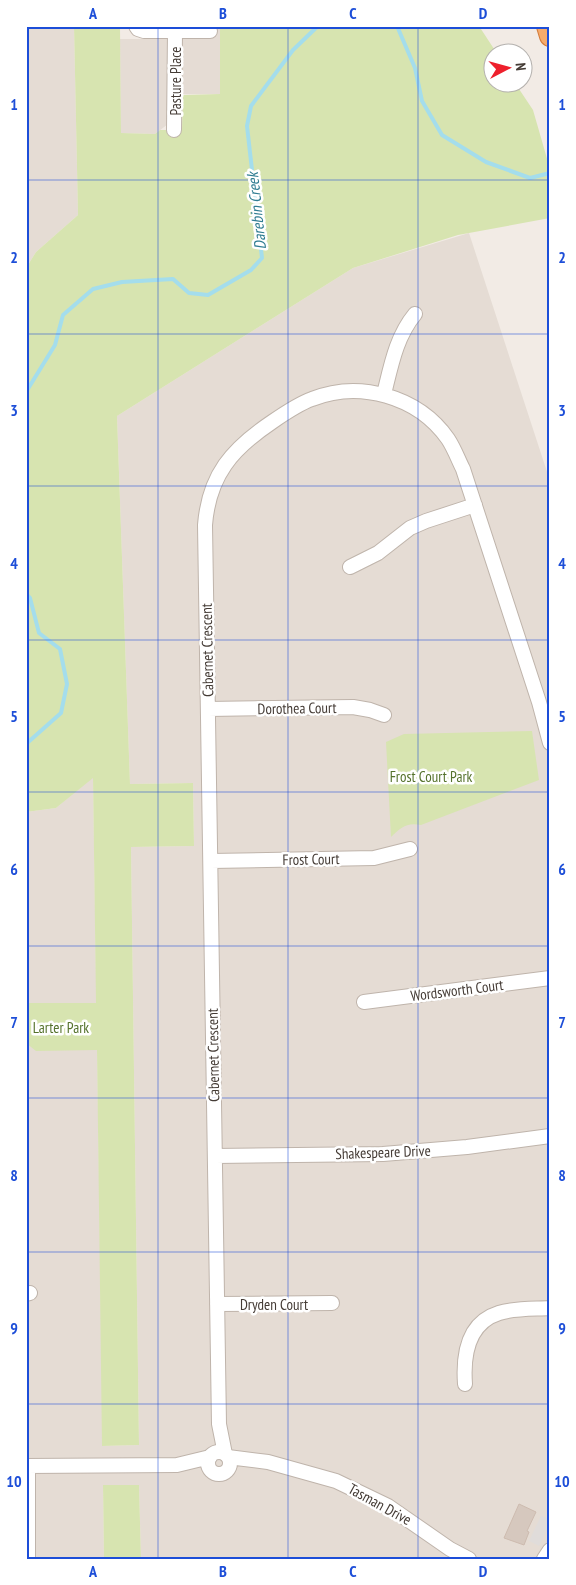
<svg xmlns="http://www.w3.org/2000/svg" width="576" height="1585" viewBox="0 0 576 1585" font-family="'PT Sans Narrow',sans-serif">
	<rect width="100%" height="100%" fill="#f2ebe5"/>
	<path fill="#e5dcd4" d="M26,26H74L78,215L36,252L26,268Z
		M147,26H220V94H169L168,124L155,134L121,133L120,39H147Z
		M469,233L550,481V1559H141L139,1485H103L104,1559H26V812L56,808L93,777L103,1446L139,1445L131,847L194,846L193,783L130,784L117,416L353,268Z"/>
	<path fill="#d7e4b0" d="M74,26H120L121,133L155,134L160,130H182L183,95L220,94V26H479L496,52H494V82L515,83L533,110L550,169V218L458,235L353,268L117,416L130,784L193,783L194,846L131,847L139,1445L102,1446L97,1050L36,1051L26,1043V1003H96L93,778L56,808L26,812V268L36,252L78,215Z
		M532,731L539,780L421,825C407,822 401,827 391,837L386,742L404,734Z
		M103,1485H139L141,1559H104Z"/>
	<path fill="#e0dcda" d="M541,1516L550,1520V1523L539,1546L529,1541Z"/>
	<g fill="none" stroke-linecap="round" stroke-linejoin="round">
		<path stroke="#a4ddec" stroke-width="4" d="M397,26L415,68L422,101L442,135L486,162L530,178L550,173
			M26,392L55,345L63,315L93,289L122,282L173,279L189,293L208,295L251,270L262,258L247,126L251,106L293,50L318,26
			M26,594L30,598L39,633L60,649L67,684L61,713L26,744"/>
	</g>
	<path fill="#d6c8be" stroke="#cdbbaf" d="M519,1504L536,1512L527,1531L529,1532L524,1545L504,1538Z"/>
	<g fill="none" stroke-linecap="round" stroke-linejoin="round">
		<defs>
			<path id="minor" d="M136,26L138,29L144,31H210
				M174,130L175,32
				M384,394C391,366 396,337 415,314
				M350,567L378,553L410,528L426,521L475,505
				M208,709L353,707L370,710L384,715
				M211,861L374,858L410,849
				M364,1002L550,978
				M215,1156L383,1154L467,1147L550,1136
				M26,1294L30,1293
				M217,1304L332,1303
				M465,1384C463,1356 467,1323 499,1313C514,1308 534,1309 550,1308
				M208 1463a11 11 0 1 1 22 0a11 11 0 1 1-22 0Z
				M225,1454L219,1424L205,525C209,475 232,449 272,422C285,413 298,404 312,399C359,380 418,396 448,439C454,448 458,459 463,469L539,702L550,743
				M228,1457L268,1462L336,1481L388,1506L450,1549L469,1559
				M26,1466L177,1465L210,1457
				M28,1466V1559
				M544,1559L550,1550"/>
			<path id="highway" d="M547,26L550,36"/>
		</defs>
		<use href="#minor" stroke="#bfb4ab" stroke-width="16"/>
		<use href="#highway" stroke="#d47d3d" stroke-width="22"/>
		<use href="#minor" stroke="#fff" stroke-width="14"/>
		<use href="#highway" stroke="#f6ab6c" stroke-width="20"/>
	</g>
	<path fill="none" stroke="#1d4ed8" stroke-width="1" stroke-opacity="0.55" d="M158,26V1559M288,26V1559M418,26V1559M26,180H550M26,334H550M26,486H550M26,640H550M26,792H550M26,946H550M26,1098H550M26,1252H550M26,1404H550"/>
	<g text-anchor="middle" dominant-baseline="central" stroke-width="5" stroke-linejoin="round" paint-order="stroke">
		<g font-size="15" fill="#443b35" stroke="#fff">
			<text transform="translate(175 81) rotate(-90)">Pasture Place</text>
			<text transform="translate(207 650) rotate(-91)">Cabernet Crescent</text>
			<text transform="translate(297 708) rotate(-1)">Dorothea Court</text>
			<text transform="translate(311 859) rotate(-1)">Frost Court</text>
			<text transform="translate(457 990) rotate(-7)">Wordsworth Court</text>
			<text transform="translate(213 1055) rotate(-91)">Cabernet Crescent</text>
			<text transform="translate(383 1152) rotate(-2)">Shakespeare Drive</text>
			<text x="274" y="1304">Dryden Court</text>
			<text transform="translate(380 1504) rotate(29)">Tasman Drive</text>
		</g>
		<g font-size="15" fill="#55722c" stroke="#fff">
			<text x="431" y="776">Frost Court Park</text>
			<text x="61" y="1027">Larter Park</text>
		</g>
		<g font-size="16" font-style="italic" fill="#307d92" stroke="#fff">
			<text transform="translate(256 211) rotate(-96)">Darebin Creek</text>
		</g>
	</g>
	<rect width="576" height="1585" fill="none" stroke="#ffffff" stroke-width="55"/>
	<g transform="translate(508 68) rotate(84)"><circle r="24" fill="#ffffff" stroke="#b4b1ae"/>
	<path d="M0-4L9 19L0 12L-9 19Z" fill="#ee202c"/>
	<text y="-8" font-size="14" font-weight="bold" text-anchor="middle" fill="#443b35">N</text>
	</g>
	<rect x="28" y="28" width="520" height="1530" fill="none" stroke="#1d4ed8" stroke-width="2"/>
	<g font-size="16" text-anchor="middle" font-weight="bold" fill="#1d4ed8">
		<text x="93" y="19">A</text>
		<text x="223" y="19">B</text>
		<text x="353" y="19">C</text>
		<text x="483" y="19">D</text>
		<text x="14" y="110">1</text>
		<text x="562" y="110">1</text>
		<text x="14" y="263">2</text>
		<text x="562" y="263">2</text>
		<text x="14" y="416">3</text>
		<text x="562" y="416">3</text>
		<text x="14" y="569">4</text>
		<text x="562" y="569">4</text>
		<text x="14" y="722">5</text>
		<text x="562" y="722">5</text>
		<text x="14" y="875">6</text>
		<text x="562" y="875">6</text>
		<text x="14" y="1028">7</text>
		<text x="562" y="1028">7</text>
		<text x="14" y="1181">8</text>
		<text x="562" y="1181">8</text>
		<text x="14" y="1334">9</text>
		<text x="562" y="1334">9</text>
		<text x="14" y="1487">10</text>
		<text x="562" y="1487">10</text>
		<text x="93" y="1577">A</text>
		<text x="223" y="1577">B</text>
		<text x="353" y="1577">C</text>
		<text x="483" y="1577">D</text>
	</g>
</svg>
